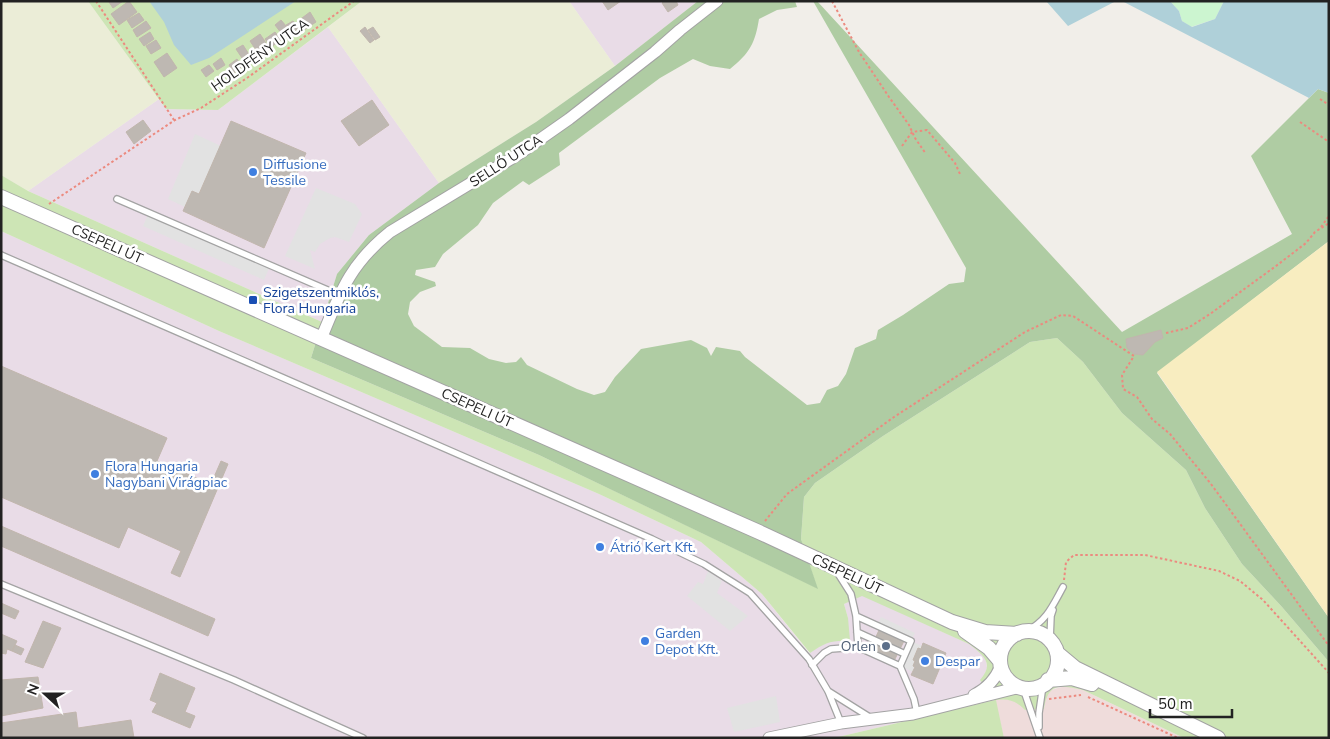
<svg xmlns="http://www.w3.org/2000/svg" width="1330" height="739" viewBox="0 0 1330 739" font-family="'Nunito Sans',sans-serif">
	<rect width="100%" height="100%" fill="#f1eee9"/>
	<path fill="#efdcdb" d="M1065,686L1083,690L1184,738H1004L995,700L1006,699L1044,709L1046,695L1051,690Z"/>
	<path fill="#e9dce7" d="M569,1H698L615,66Z
		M328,27L439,183L369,235L337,274L322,322L28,191L159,99L166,109L218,110Z
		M1,231L219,331L599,494L701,542L762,594L809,653L825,643L836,640L848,618L844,604L862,595L969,644L982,653L986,661L987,668L984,676L995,700L834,738H1Z"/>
	<path fill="#ebedd7" d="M1,1H88L159,99L28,191L1,175Z
		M362,1H569L615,66L536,122L439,183L328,27Z"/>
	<path fill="#cde5b5" d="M88,1H362L218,110L166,109Z
		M1,175L28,191L322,322L311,358L539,455L817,588L801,539L804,497L815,483L883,436L1030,342L1057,338L1083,362L1122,413L1186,470L1205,508L1242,564L1282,607L1329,662V738H1184L1083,690C1060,685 1048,682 1044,709L1025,710C1016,701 1009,698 996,700L1004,738H834L995,700L980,680C995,663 983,655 969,644L862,596L844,604L848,618L850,641C831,640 825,643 810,653L762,594L701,542L599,494L219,331L1,231Z"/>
	<path fill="#afcca3" d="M698,1H795L797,7L777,10L759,19C755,43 750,53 730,69L710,66L693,59L660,78L559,153L560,165L529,185L523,181L493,203L478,225L443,254L435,267L416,270L415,275L435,282L436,286L420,292L410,302L408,314L414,326L442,347L470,348L489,359L506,363L516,362L521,357L527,365L577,389L594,395L605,392L615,377L641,349L691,340L707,348L711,356L716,347L740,351L745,357L807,405L820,403L827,390L838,386L846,374L855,348L876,339L878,330L903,315L949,284L964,282L966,268L813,1H817L1122,332L1292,234L1251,156L1318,89L1329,93V241L1157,373L1329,618V662L1282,607L1242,564L1205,508L1186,470L1122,413L1083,362L1057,338L1030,342L883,436L815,483L804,497L801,539L818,589L539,455L311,358L337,274L369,235L439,183L536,122L615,66Z"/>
	<path fill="#f8edc0" d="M1329,241V618L1157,372Z"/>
	<path fill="#ccf5d0" d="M1170,1H1224L1215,19L1191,27L1182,21L1179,11Z"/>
	<path fill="#e2e2e2" d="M195,134L221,146L199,194L192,191L185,207L168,199Z
		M316,188L355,204L362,214L349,242L335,237L330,238L320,244L315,252L310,250L315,269L285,256Z
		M149,212L270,266L264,280L143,226Z
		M708,571L722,581L717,593L748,616L730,631L687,596L698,582L703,584Z
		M881,617L915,633L911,641L922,646L921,649L918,648L913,672L900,666L910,641L877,625Z
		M776,696L780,722L734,732L727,708Z"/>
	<path fill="#afd0d9" d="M149,1H296L209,58L191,65L174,45L164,22Z
		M1046,1H1116L1068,26Z
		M1122,1H1170L1179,11L1182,21L1192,27L1215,19L1224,1H1329V93L1318,89L1309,98Z"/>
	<path fill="#beb8b2" stroke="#c1b6ad" d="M110,1H123L113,8L109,2Z
		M129,1L137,12L119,25L111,14Z
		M602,1H621L608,10Z
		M664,1H676L678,5L668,12L662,3Z
		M310,12L316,22L304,30L298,21Z
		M139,13L144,20L132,28L127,20Z
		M281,20L292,33L285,38L275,25Z
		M146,21L151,28L137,37L133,30Z
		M293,21L299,28L292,33L286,25Z
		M365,27L374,40L370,43L360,31Z
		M373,27L380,37L375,40L368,30Z
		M150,32L154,39L144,46L139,39Z
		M275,32L281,40L271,47L265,39Z
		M260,34L268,46L258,53L250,41Z
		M156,40L161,48L151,54L146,46Z
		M243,45L252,59L248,61L245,56L242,58L236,49Z
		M167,53L177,68L164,77L154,62Z
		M221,58L225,65L217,70L213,64Z
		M237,59L242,67L234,73L229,65Z
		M209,65L214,71L206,77L201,70Z
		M372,100L389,125L359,146L341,121Z
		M143,120L151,131L134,144L126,132Z
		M231,121L306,153L264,248L183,211L192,191L199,194Z
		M1161,330L1163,338L1155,342L1143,355L1134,354L1127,348L1126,339Z
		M1,366L167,438L157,461L211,484L221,461L228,464L180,577L171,573L181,551L128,527L119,548L1,497Z
		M1,526L215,619L208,636L1,546Z
		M1,603L19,611L15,619L1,613Z
		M43,621L61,628L43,668L25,662Z
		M880,628L905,639L892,665L868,654Z
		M1,634L17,641L12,651L7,649L6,654L1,653Z
		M923,643L946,653L933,684L911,675L915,667L913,666L915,661L913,660L918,648L921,649Z
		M15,645L24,649L21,655L12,651Z
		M160,673L195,688L185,712L195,716L190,728L152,712L157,703L150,700Z
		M38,677L43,708L1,716V680Z
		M76,712L78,728L131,720L134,738H1V723Z"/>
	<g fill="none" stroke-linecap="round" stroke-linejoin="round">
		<defs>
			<path id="service" d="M117,199L339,295
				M1,255L522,482L652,539L704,564L750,593L809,659L828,691L841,723
				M837,572L851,594L856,616L858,647
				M1,584L234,680L363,738
				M856,616L911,641L900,666
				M1027,631C1047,620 1052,607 1063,587
				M857,632L905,654
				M1050,640L1051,616L1053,610
				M812,665L824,653L831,649L858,647L900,666L914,699L917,713
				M1023,688L1040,738
				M828,691L871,718
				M1039,727V713L1043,685"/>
			<path id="minor" d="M321,339C340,293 349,265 390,232L519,154L569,119L655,52L680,30L717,1
				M974,695C988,688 996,679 1001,665
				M769,738L841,723L913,714L1020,687"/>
			<path id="tertiary" d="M1,197L759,532L952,622L985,632L1017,634
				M965,631L989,648L1000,661
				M1000 660a29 29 0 1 1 58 0a29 29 0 1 1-58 0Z
				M1057,653L1075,668L1218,738
				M1048,680L1072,678L1092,684"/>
		</defs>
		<use href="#service" stroke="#a3a3a3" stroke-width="8"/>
		<use href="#minor" stroke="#a3a3a3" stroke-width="13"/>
		<use href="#tertiary" stroke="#a3a3a3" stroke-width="16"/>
		<path stroke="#ec8a7f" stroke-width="2" stroke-dasharray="2.5 2.5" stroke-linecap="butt" d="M96,1L174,120
			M832,1L859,52L889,97L909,125L915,138L926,154
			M1320,99L1329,105
			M1300,122L1329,142
			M902,146L912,132L927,130L955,163L960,174
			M49,204L175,120L201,108L247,78L354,1
			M1321,227L1329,216
			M1166,333L1188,328L1210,314L1276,266L1306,243L1315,232L1329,223
			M765,521L787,494L894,417L1025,332L1061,315L1073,316L1134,356L1122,375L1123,389L1137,397L1152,419L1170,434L1211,484L1329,646
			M1064,580L1066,562L1074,555H1145L1219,571L1240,581L1263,600L1329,673
			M1088,697L1178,738
			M1049,699L1081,695"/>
		<use href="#service" stroke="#fff" stroke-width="5.5"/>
		<use href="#minor" stroke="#fff" stroke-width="11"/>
		<use href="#tertiary" stroke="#fff" stroke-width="14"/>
	</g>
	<g fill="#3f7fe0" stroke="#fff" stroke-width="2">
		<circle cx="253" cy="172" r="5"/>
		<circle cx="95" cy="474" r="5"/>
		<circle cx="600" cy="547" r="5"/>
		<circle cx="645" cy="641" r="5"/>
		<circle cx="925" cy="661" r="5"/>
	</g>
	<rect fill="#1a4fb4" stroke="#fff" stroke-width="2" x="248" y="295" width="10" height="10" rx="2.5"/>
	<circle fill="#5c6f8a" stroke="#fff" stroke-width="2" cx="886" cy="646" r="5"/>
	<g text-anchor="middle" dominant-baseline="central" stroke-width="5" stroke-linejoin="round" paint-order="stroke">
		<g font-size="14" fill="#222" stroke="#fff">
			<text transform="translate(260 55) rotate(-35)">HOLDFÉNY UTCA</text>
			<text transform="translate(506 161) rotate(-33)">SELLŐ UTCA</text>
			<text transform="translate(107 244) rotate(24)">CSEPELI ÚT</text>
			<text transform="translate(477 408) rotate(24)">CSEPELI ÚT</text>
			<text transform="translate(847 574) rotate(25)">CSEPELI ÚT</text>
		</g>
		<g font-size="14" fill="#366cbe" stroke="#fff" text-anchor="start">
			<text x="263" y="164">Diffusione<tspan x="263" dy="16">Tessile</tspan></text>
			<text x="105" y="466">Flora Hungaria<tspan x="105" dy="16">Nagybani Virágpiac</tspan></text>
			<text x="610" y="547">Átrió Kert Kft.</text>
			<text x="655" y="633">Garden<tspan x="655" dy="16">Depot Kft.</tspan></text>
			<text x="935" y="661">Despar</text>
		</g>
		<g font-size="14" fill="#164399" stroke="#fff" text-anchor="start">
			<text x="263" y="292">Szigetszentmiklós,<tspan x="263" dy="16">Flora Hungaria</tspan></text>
		</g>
		<g font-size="14" fill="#4e5e75" stroke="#fff" text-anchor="end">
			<text x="876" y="646">Orlen</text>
		</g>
	</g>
	<rect width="1330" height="739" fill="none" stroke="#222222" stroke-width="5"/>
	<g transform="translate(45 694) rotate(291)" stroke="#ffffff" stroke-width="4" paint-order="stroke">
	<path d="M0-4L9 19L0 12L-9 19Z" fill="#222222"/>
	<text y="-8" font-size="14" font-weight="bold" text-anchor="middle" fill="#222222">N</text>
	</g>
	<path d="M1150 709v8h82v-8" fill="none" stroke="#222222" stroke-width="2.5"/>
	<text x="1158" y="709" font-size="15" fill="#222222" stroke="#ffffff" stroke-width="4" paint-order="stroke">50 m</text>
</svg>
